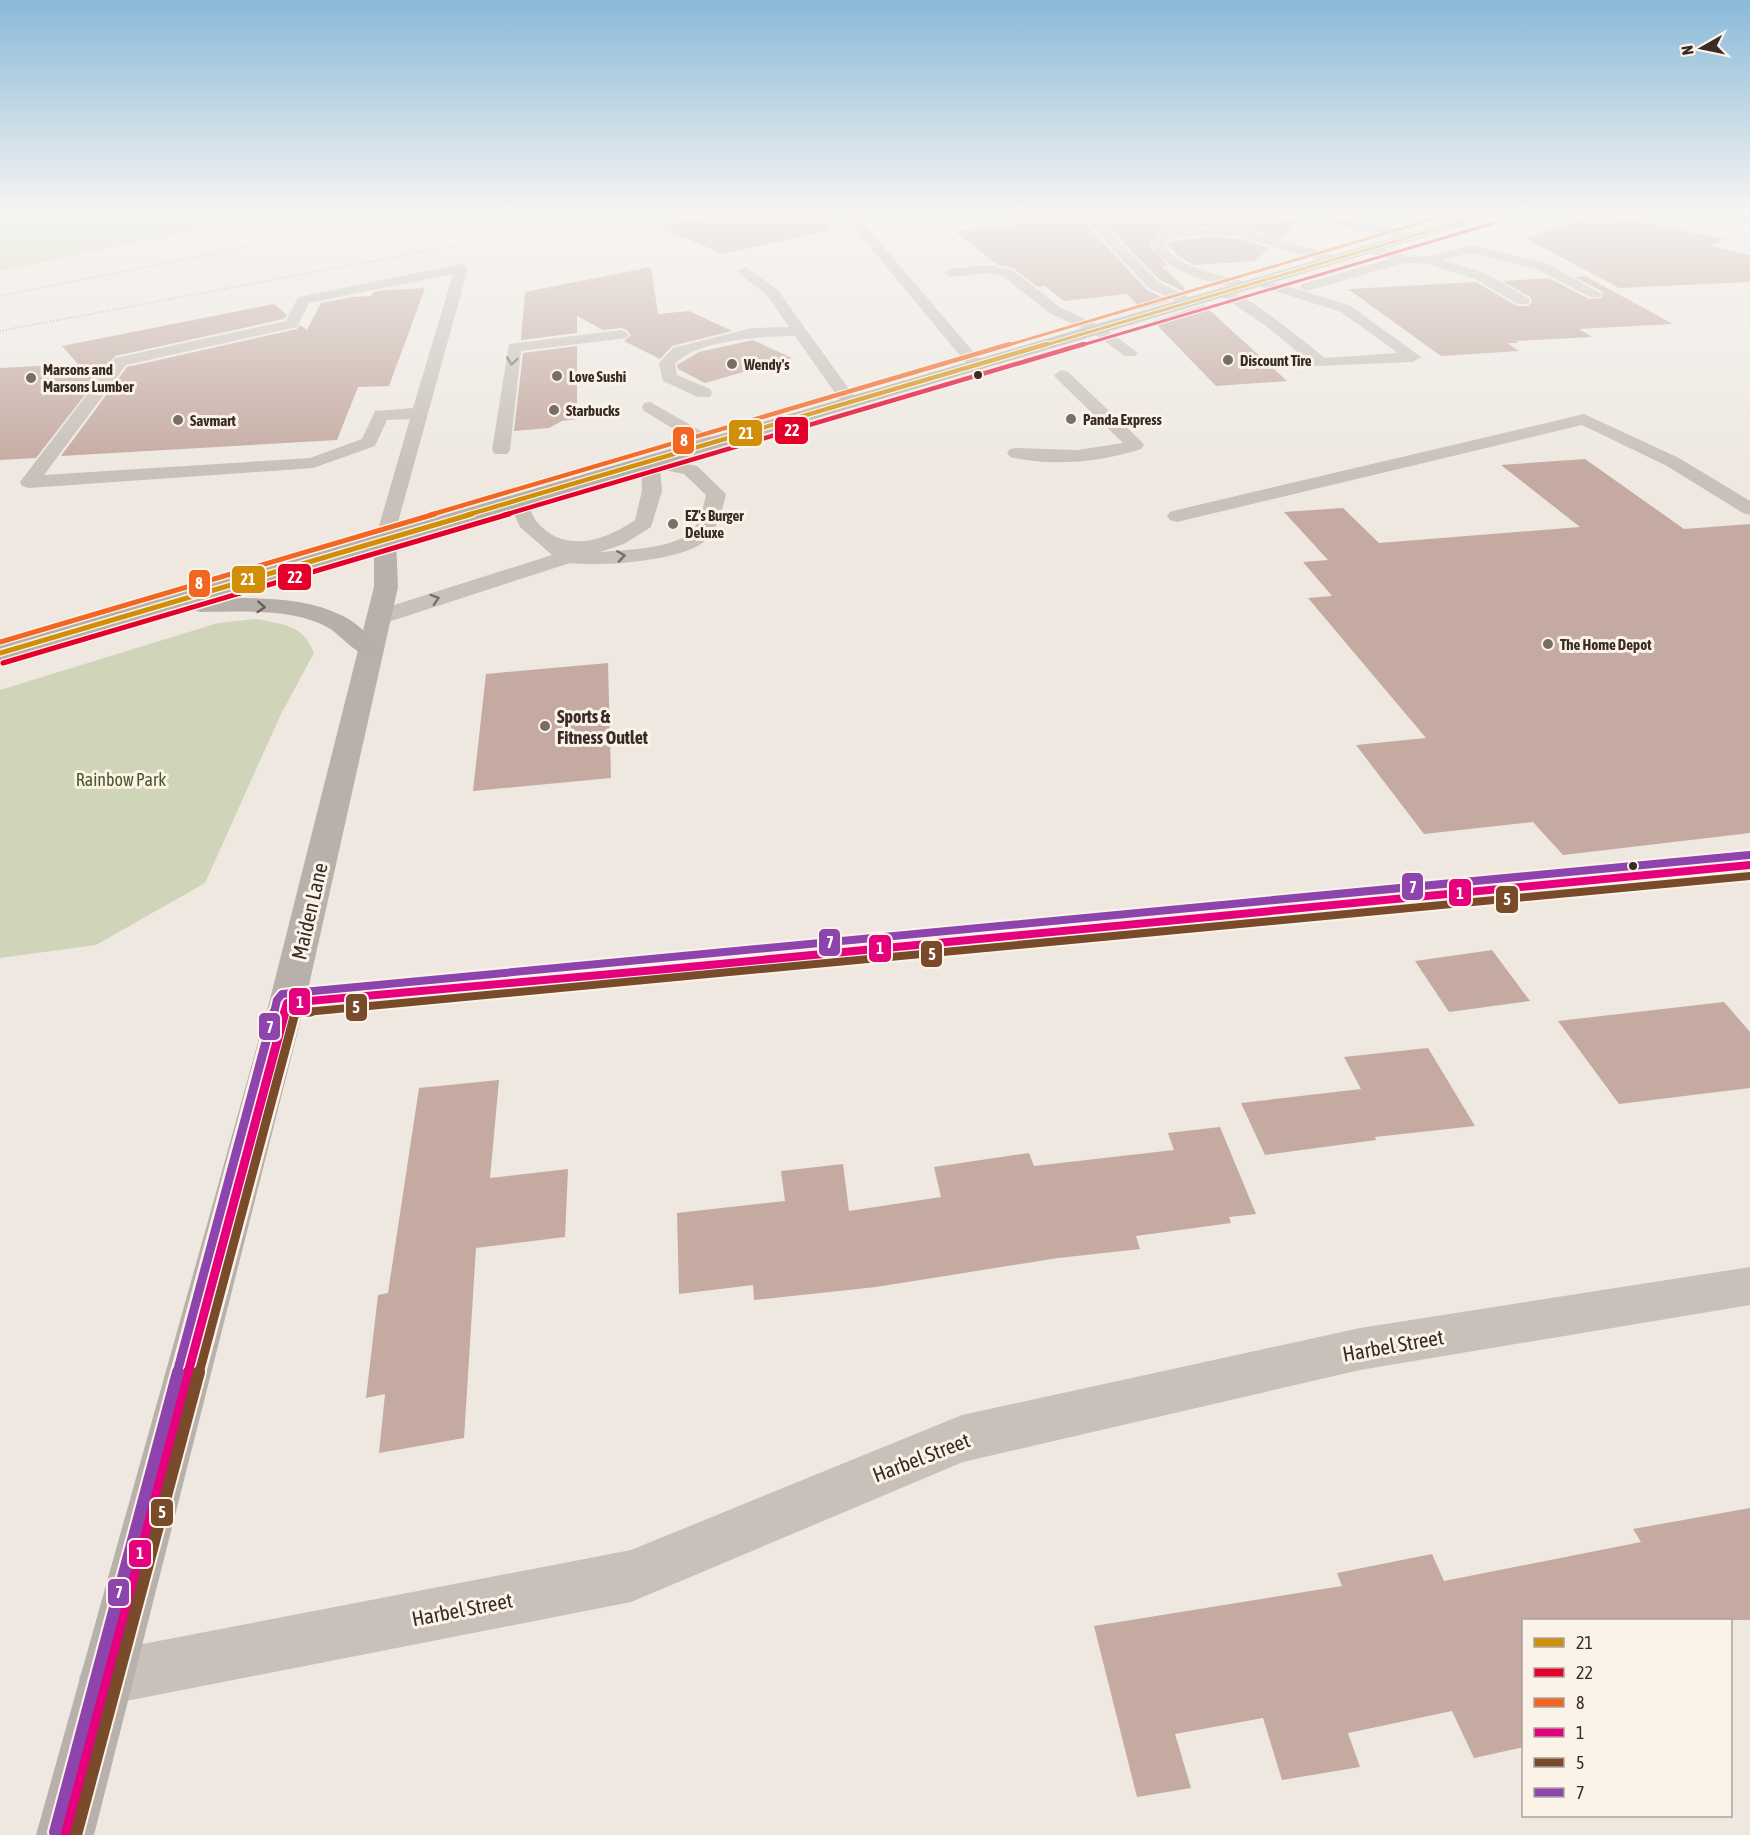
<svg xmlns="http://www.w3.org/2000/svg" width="1750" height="1835" viewBox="0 0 1750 1835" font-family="'Asap Condensed',sans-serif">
	<rect width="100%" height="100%" fill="#eee8e1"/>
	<path fill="#d0d5b9" d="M0,213H311L148,240L0,271Z
		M257,619C285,625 302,624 314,653L281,714L205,883L96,945L0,958V690L218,623Z"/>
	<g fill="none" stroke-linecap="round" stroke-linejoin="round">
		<path fill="#9ac4c2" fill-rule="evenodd" d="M74,213H86L0,230V226Z"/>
	</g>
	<path fill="#c4aaa1" d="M723,213H815L829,221L830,230L723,254L657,226Z
		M1015,213H1076L1147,290L1169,301L1141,309L1127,294L1064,301L1045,286L1038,287L1013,268L998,265L954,231L1013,225Z
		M1094,213H1277L1284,219L1298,222L1281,237L1224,225L1159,231L1150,246L1168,266H1161L1184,287L1185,292L1160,280Z
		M1599,213L1725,239L1710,246L1750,255V282L1619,288L1525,238Z
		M1209,237L1238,238L1270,248L1255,261L1194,265L1181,258L1167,245L1169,241Z
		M651,267L658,314L689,311L732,331L672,346L660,359L624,341L631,335L627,330L621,328L603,330L577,316V333L521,340L525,292Z
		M1585,276L1673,324L1579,329L1592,337L1516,341L1518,343H1507L1519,351L1441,356L1348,289L1476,282L1517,306H1528L1532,302L1530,297L1502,281L1549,278L1589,299L1602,298L1603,292L1575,277Z
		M425,288L389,386L358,387L337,440L61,456L127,367L297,329L300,325L307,330L321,303L353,297L371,296L373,292L386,290Z
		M274,304L287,315L284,319L115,356L36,458L0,460V368L78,364L62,346Z
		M1204,305L1287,381L1216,386L1153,321Z
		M753,340L792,358L705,383L678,369L677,365L699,352Z
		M577,346V419L562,421L549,428L514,431L523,353Z
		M1585,459L1684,529L1750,524V833L1563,855L1533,822L1424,834L1356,745L1426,738L1308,598L1332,596L1303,562L1328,560L1284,512L1343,508L1379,543L1580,527L1501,465Z
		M608,663L611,778L473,791L486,674Z
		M1492,950L1530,1001L1449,1012L1415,961Z
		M1724,1002L1750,1032V1088L1619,1104L1558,1021Z
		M1428,1048L1475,1126L1375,1137L1376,1140L1265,1155L1241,1103L1361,1089L1344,1057Z
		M499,1080L490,1178L568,1169L565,1237L476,1248L464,1438L379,1453L385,1394L366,1398L378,1295L388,1293L419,1088Z
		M1220,1127L1256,1214L1229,1217L1231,1223L1136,1236L1140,1249L1058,1258L876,1287L754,1300L753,1285L679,1294L677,1213L785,1201L781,1171L843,1164L849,1211L941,1197L934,1167L1029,1153L1034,1166L1174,1150L1168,1133Z
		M1750,1508V1620H1524V1747L1474,1758L1452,1711L1348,1733L1360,1767L1282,1780L1263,1718L1175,1734L1191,1788L1137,1797L1094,1626L1342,1586L1337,1573L1432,1554L1444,1581L1641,1542L1633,1529Z"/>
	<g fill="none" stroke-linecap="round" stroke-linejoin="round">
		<path stroke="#c0b8b2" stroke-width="1.5" stroke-dasharray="1.5 1.5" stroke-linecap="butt" d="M0,296L271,242L455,213"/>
		<path fill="#c8c0b9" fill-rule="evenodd" d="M817,213H834L857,217L900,213L896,220L864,224L983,363L985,366L983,369H971L851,224L829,219Z
			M1078,213H1091L1159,282L1195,300L1197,303L1195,306H1185L1149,288Z
			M1279,213H1304L1412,232L1418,236L1412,240L1285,217Z
			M1434,213H1457L1473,216L1475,219L1469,223L1436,216Z
			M1723,213H1740L1750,217V225Z
			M1224,227L1270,236L1338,257L1340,260L1333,264L1238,236L1209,235L1168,239L1164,245C1177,269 1226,276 1251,283L1253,286L1251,289L1246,290C1216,283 1166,275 1152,245L1160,233L1164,232Z
			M1370,245L1412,257L1429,256L1472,245L1548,264L1602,294L1600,297H1590L1538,270L1472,253L1443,260L1485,273L1528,298L1530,301L1528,304H1518L1475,279L1428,264L1404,263L1307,291L1300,287L1302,284L1390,259L1365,252L1364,249L1365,246Z
			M461,264L468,268L392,544H378L375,540L410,419L387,420L375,446L313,468L29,488L22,486L20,482L115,358L286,321L298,297ZM453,274L413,408L375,411L362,439L310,458L44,475L126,365L297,327L309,303Z
			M986,265L1012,270L1061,308L1103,327L1138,353L1135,356H1125L1093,333L1051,314L1003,276L986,273L951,277L944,273L951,269Z
			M745,267L777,289L859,403L857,407H845L795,336C764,336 696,340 675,364L677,375L710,389L712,393L710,397H698L663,381L659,363L673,348L752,328L789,327L767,295L740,274L738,271Z
			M1261,278L1351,306L1421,357L1413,362L1315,366L1266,326L1220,295L1218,292L1220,289C1237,285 1308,345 1325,358L1398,353L1341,312L1256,285L1254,282Z
			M621,330L626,332L629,335L626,338L521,351L510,450L507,454H495L492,450L509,344Z
			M1062,370L1068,372L1141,441L1144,445L1141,449C1102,462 1051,467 1010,457L1007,453L1010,449L1016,448L1077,450L1123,443L1056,378L1054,375Z
			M650,402L717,440L720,444L717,448H705L644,411L642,407L644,403Z
			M1584,414L1679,458L1750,501V515L1743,513L1667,466L1582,425L1177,522L1170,520L1167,516L1170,512L1177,510Z
			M650,457L697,466L726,494C722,511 718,528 706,540C685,561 599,567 570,563L388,622L380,624L372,622L369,617L372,612L552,555L520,527L508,501L511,497H525C530,505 531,515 537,522C565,555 606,540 635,520L642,491L641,462L644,458ZM660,469L684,474L706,495C703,507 701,521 692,531C675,549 624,550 600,552L624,544L651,527L662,491Z"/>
		<path fill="#c8c0b9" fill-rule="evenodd" d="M1750,855V875L667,981L287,1016L274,1012L269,1003L274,994L287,990L667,957Z
			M1750,1267V1305L1360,1370L963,1462L631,1602L106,1705L87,1697L79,1678L87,1659L106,1651L631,1550L962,1415L1360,1328Z"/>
		<path fill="#b8b0aa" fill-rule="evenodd" d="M385,533L393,535L396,540L398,587L305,1003L94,1835H36L269,1003L374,587V540L377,535Z"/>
		<path fill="#b6aea8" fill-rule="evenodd" d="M1477,213H1498L1496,216L213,598C255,598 304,596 343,616C357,623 368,635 380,645L384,650L380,655C357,661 345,636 325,626C289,608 240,612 201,612L192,610L189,605L0,661V645Z"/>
		<path stroke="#afa8a4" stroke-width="2" stroke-dasharray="1 2" stroke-linecap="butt" d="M0,331L629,213"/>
		<defs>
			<path id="bus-1-far2" d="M1042,346L1491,213"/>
			<path id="bus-1-far1" d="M467,515L1047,344"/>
			<path id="bus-1" d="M0,653L472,514"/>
			<path id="bus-2-far2" d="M1079,346L1494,223"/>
			<path id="bus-2-far1" d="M504,515L1084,344"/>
			<path id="bus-2" d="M3,663L509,514"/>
			<path id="bus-3-far2" d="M1005,346L1454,213"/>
			<path id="bus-3-far1" d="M430,515L1010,344"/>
			<path id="bus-3" d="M0,642L435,514"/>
			<path id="bus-4-far2" d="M284,1013L287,1003L667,969L1750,865"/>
			<path id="bus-4-far1" d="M188,1373L285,1012"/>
			<path id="bus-4" d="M65,1835L189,1372"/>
			<path id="bus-5-far2" d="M295,1013L1750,876"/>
			<path id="bus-5-far1" d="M199,1373L295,1013L311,1012"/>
			<path id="bus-5" d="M76,1835L199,1372"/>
			<path id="bus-6-far2" d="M274,1013L277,1000L282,994L1749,855"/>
			<path id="bus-6-far1" d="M177,1373L274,1012"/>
			<path id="bus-6" d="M55,1832L178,1372"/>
		</defs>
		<use href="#bus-1-far2" stroke="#fbf2e8" stroke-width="5"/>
		<use href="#bus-1-far1" stroke="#fbf2e8" stroke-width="7"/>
		<use href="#bus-1" stroke="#fbf2e8" stroke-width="8"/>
		<use href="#bus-2-far2" stroke="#fbf2e8" stroke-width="5"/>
		<use href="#bus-2-far1" stroke="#fbf2e8" stroke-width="7"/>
		<use href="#bus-2" stroke="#fbf2e8" stroke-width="8"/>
		<use href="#bus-3-far2" stroke="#fbf2e8" stroke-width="5"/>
		<use href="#bus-3-far1" stroke="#fbf2e8" stroke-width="7"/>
		<use href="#bus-3" stroke="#fbf2e8" stroke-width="8"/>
		<use href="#bus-4-far2" stroke="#fbf2e8" stroke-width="12"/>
		<use href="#bus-4-far1" stroke="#fbf2e8" stroke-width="14"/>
		<use href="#bus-4" stroke="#fbf2e8" stroke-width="16"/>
		<use href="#bus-5-far2" stroke="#fbf2e8" stroke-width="12"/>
		<use href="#bus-5-far1" stroke="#fbf2e8" stroke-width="14"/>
		<use href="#bus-5" stroke="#fbf2e8" stroke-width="16"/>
		<use href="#bus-6-far2" stroke="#fbf2e8" stroke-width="12"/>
		<use href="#bus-6-far1" stroke="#fbf2e8" stroke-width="14"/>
		<use href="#bus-6" stroke="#fbf2e8" stroke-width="16"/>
		<use href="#bus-1-far2" stroke="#d18e08" stroke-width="3"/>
		<use href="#bus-1-far1" stroke="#d18e08" stroke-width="4.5"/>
		<use href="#bus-1" stroke="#d18e08" stroke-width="5"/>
		<use href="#bus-2-far2" stroke="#e4002b" stroke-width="3"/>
		<use href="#bus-2-far1" stroke="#e4002b" stroke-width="4.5"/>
		<use href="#bus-2" stroke="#e4002b" stroke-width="5"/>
		<use href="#bus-3-far2" stroke="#f26522" stroke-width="3"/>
		<use href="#bus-3-far1" stroke="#f26522" stroke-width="4.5"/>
		<use href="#bus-3" stroke="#f26522" stroke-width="5"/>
		<use href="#bus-4-far2" stroke="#e5007d" stroke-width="8"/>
		<use href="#bus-4-far1" stroke="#e5007d" stroke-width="9"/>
		<use href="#bus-4" stroke="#e5007d" stroke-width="12"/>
		<use href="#bus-5-far2" stroke="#7a4b2a" stroke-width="8"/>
		<use href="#bus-5-far1" stroke="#7a4b2a" stroke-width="9"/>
		<use href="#bus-5" stroke="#7a4b2a" stroke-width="12"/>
		<use href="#bus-6-far2" stroke="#8e44ad" stroke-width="8"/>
		<use href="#bus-6-far1" stroke="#8e44ad" stroke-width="9"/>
		<use href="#bus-6" stroke="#8e44ad" stroke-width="12"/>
	</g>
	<defs><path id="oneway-chevron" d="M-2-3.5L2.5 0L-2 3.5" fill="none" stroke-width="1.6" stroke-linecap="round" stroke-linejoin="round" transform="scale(1.5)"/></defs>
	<g stroke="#796f69">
		<use href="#oneway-chevron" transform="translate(512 361) rotate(97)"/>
		<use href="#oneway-chevron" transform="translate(621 556) rotate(-9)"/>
		<use href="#oneway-chevron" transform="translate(435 599) rotate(-18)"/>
	</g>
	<use stroke="#6b605b" href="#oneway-chevron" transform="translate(261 607) rotate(4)"/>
	<linearGradient id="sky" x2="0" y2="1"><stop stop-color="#89bad9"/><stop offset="0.45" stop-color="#f7f5f2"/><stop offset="1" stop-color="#f7f5f2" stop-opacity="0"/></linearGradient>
	<rect width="1750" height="470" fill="url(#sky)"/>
	<g fill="#786e68" stroke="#fbf2e8" stroke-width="2">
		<circle cx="1228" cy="360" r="6"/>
		<circle cx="732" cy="364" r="6"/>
		<circle cx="557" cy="376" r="6"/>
		<circle cx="31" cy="378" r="6"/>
		<circle cx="554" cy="410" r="6"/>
		<circle cx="1071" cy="419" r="6"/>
		<circle cx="178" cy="420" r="6"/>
		<circle cx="673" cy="524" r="6"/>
		<circle cx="1548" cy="644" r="6"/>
		<circle cx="545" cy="726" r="6"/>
	</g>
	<g fill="#392c27" stroke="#fbf2e8" stroke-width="2">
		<circle cx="978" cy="375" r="5"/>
		<circle cx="1633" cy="866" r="5"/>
	</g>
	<g text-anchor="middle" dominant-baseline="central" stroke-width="6" stroke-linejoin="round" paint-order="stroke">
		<g font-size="15" font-weight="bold" fill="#392c27" stroke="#fbf2e8" text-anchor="start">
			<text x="1240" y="360">Discount Tire</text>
			<text x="744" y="364">Wendy's</text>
			<text x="43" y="369">Marsons and<tspan x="43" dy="17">Marsons Lumber</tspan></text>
			<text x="569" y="376">Love Sushi</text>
			<text x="566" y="410">Starbucks</text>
			<text x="1083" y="419">Panda Express</text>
			<text x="190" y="420">Savmart</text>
			<text x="685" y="515">EZ's Burger<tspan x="685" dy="17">Deluxe</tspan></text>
			<text x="1560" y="644">The Home Depot</text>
		</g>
		<g font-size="18" font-weight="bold" fill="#392c27" stroke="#fbf2e8" text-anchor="start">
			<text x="557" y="716">Sports &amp;<tspan x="557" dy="21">Fitness Outlet</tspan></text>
		</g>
		<g font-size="18" fill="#495a28" stroke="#fbf2e8">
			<text x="121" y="779">Rainbow Park</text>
		</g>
		<g font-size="21" fill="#392c27" stroke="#fbf2e8">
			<text transform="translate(309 911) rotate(-77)">Maiden Lane</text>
			<text transform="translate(1393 1345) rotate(-10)">Harbel Street</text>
			<text transform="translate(921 1457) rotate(-21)">Harbel Street</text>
			<text transform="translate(462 1609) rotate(-11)">Harbel Street</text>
		</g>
	</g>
	<g stroke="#fbf2e8" stroke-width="2">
		<rect x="774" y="416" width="35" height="29" rx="6" fill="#e4002b"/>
		<rect x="728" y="419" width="35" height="28" rx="6" fill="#d18e08"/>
		<rect x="672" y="426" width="23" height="29" rx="6" fill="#f26522"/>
		<rect x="277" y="563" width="35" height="28" rx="6" fill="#e4002b"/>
		<rect x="231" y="565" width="35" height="29" rx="6" fill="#d18e08"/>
		<rect x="188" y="569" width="23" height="29" rx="6" fill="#f26522"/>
		<rect x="1401" y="872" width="23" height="29" rx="6" fill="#8e44ad"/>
		<rect x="1448" y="878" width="24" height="29" rx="6" fill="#e5007d"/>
		<rect x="1495" y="885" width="24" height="29" rx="6" fill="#7a4b2a"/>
		<rect x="818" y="928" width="23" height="29" rx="6" fill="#8e44ad"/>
		<rect x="868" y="934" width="24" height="29" rx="6" fill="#e5007d"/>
		<rect x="920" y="940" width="23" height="28" rx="6" fill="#7a4b2a"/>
		<rect x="288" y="987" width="23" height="29" rx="6" fill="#e5007d"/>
		<rect x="345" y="993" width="23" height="29" rx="6" fill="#7a4b2a"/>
		<rect x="258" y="1012" width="23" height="29" rx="6" fill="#8e44ad"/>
		<rect x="150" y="1498" width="24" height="29" rx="6" fill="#7a4b2a"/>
		<rect x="128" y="1539" width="24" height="29" rx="6" fill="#e5007d"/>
		<rect x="107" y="1578" width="23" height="29" rx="6" fill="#8e44ad"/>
	</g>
	<g font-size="16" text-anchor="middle" font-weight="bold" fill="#fff">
		<text x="792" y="436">22</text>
		<text x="746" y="439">21</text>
		<text x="684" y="446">8</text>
		<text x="295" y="583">22</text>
		<text x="248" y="585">21</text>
		<text x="199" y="589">8</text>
		<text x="1413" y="893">7</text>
		<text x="1460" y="899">1</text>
		<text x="1507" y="905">5</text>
		<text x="830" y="948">7</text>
		<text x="880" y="954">1</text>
		<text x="932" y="960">5</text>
		<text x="300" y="1008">1</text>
		<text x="356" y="1013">5</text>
		<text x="270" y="1033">7</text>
		<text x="162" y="1518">5</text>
		<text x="140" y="1559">1</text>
		<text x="119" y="1598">7</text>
	</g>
	<rect x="1522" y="1619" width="210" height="198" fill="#fbf2e8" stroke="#ada39b" stroke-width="1.5"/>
	<rect x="1534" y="1638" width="30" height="9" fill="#d18e08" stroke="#ada39b" stroke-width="1.5"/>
	<text x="1576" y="1649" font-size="18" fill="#392c27">21</text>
	<rect x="1534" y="1668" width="30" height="9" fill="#e4002b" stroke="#ada39b" stroke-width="1.5"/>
	<text x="1576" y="1679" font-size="18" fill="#392c27">22</text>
	<rect x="1534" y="1698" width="30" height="9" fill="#f26522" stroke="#ada39b" stroke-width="1.5"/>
	<text x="1576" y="1709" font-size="18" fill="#392c27">8</text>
	<rect x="1534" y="1728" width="30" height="9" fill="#e5007d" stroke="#ada39b" stroke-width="1.5"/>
	<text x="1576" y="1739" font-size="18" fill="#392c27">1</text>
	<rect x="1534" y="1758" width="30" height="9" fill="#7a4b2a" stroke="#ada39b" stroke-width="1.5"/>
	<text x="1576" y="1769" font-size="18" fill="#392c27">5</text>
	<rect x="1534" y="1788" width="30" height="9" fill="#8e44ad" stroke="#ada39b" stroke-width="1.5"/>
	<text x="1576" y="1799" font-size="18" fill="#392c27">7</text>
	<g transform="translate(1702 48) rotate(261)" stroke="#fbf2e8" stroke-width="4.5" paint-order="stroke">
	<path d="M0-4.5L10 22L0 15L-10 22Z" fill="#392c27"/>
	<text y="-9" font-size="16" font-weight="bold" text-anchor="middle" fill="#392c27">N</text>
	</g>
</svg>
